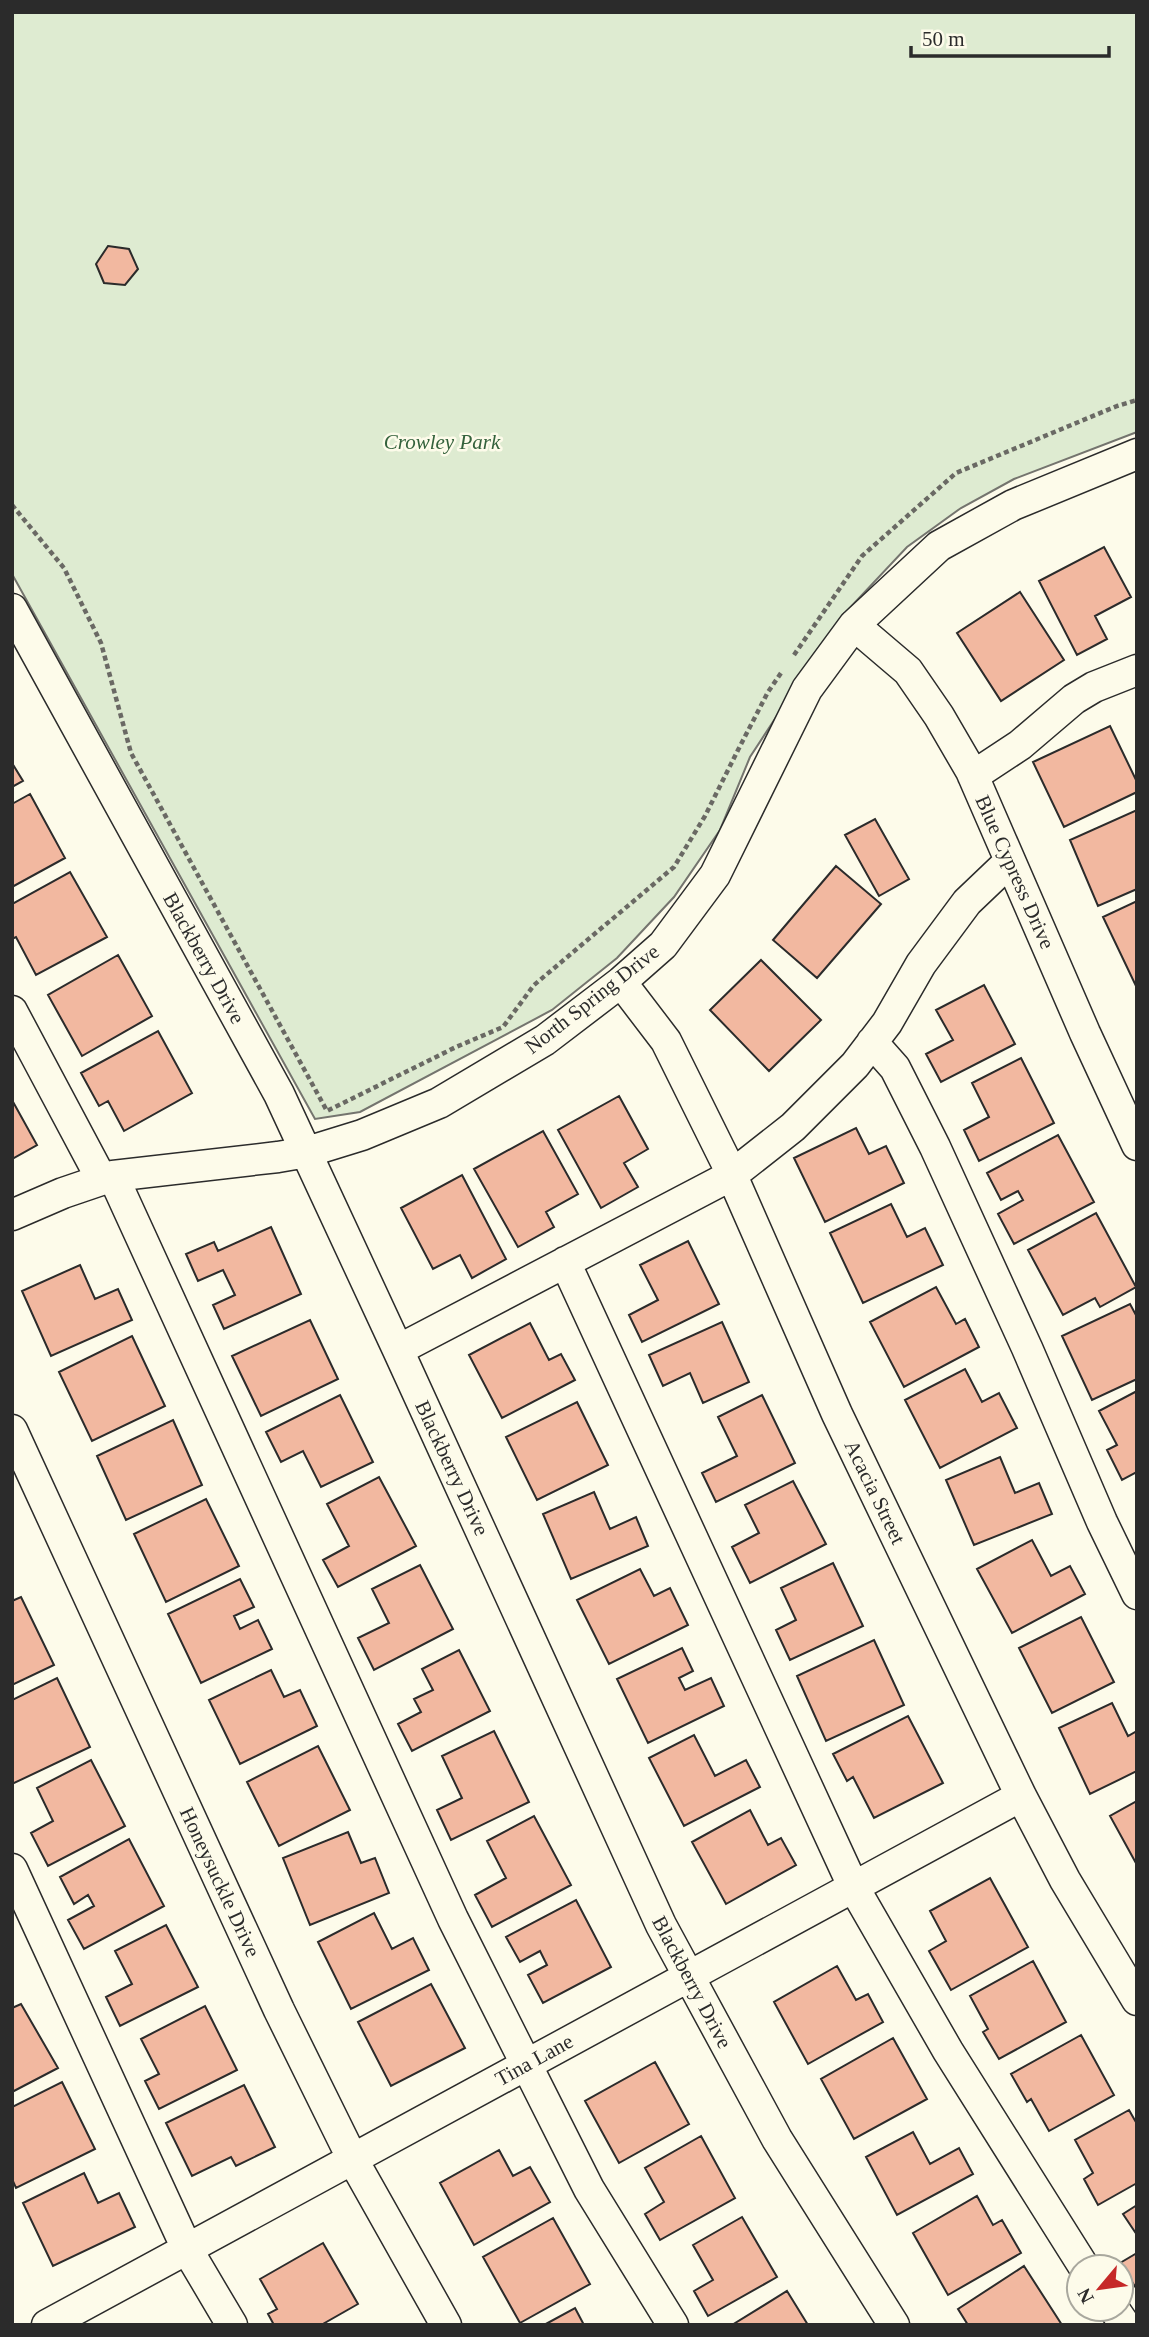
<svg xmlns="http://www.w3.org/2000/svg" width="1149" height="2337" viewBox="0 0 1149 2337" font-family="'Times New Roman',serif">
	<rect width="100%" height="100%" fill="#fdfbea"/>
	<path fill="#deebd1" stroke="#74746e" stroke-width="2" d="M12,12H1137V432L1014,479L961,508L907,547L843,615L750,757L720,830L674,897L617,958L552,1010L360,1112L315,1119L12,574Z"/>
	<path fill="#f2b8a0" stroke="#2b2b2b" stroke-width="2" d="M108,246L129,249L138,269L125,285L104,283L96,264Z
		M1104,547L1131,597L1095,616L1107,639L1077,655L1039,581Z
		M1020,592L1064,660L1001,701L957,633Z
		M1110,726L1137,782V792L1064,827L1033,762Z
		M12,763L23,781L12,787Z
		M30,794L65,858L12,887V804Z
		M1137,810V889L1098,906L1070,840Z
		M875,819L909,879L879,896L845,835Z
		M836,866L881,904L817,978L773,940Z
		M70,872L107,937L36,975L16,937L12,939V904Z
		M1137,901V985L1136,986L1103,917Z
		M118,955L152,1016L82,1056L48,995Z
		M761,960L821,1020L769,1071L710,1010Z
		M984,985L1015,1044L941,1082L926,1054L953,1040L936,1010Z
		M158,1031L192,1093L124,1131L108,1101L99,1106L81,1073Z
		M1021,1058L1054,1123L979,1161L964,1130L989,1117L972,1083Z
		M619,1096L648,1149L624,1163L638,1187L601,1208L558,1130Z
		M12,1100L37,1145L12,1159Z
		M856,1128L869,1154L886,1146L904,1183L825,1222L794,1158Z
		M543,1131L578,1194L546,1212L554,1227L518,1247L474,1169Z
		M1058,1135L1094,1202L1014,1244L998,1214L1023,1200L1018,1191L1001,1200L987,1173Z
		M462,1175L506,1259L472,1278L460,1255L433,1269L401,1208Z
		M891,1204L907,1237L925,1228L943,1265L863,1303L830,1233Z
		M1096,1213L1136,1287L1100,1307L1095,1298L1063,1315L1028,1250Z
		M271,1227L301,1294L224,1329L213,1305L235,1295L223,1270L198,1281L186,1254L214,1242L218,1251Z
		M688,1241L719,1304L642,1342L629,1315L658,1300L640,1265Z
		M80,1265L95,1299L118,1289L132,1320L51,1356L22,1291Z
		M936,1287L956,1324L965,1319L979,1347L904,1387L870,1322Z
		M1130,1304L1137,1317V1379L1092,1400L1062,1336Z
		M310,1320L338,1379L261,1416L232,1356Z
		M722,1322L749,1382L703,1403L690,1373L663,1386L649,1355Z
		M530,1323L549,1360L561,1354L575,1380L502,1418L469,1355Z
		M132,1336L165,1406L92,1441L59,1372Z
		M965,1369L982,1402L999,1393L1017,1428L940,1468L905,1400Z
		M1137,1391V1472L1122,1480L1107,1450L1117,1445L1099,1411Z
		M340,1395L373,1462L321,1487L303,1451L281,1462L266,1432Z
		M762,1395L795,1463L716,1502L702,1473L737,1456L718,1417Z
		M577,1402L608,1465L537,1500L506,1437Z
		M173,1420L202,1485L126,1520L97,1456Z
		M1000,1457L1015,1493L1039,1483L1052,1514L974,1545L946,1480Z
		M379,1477L416,1546L338,1587L323,1560L349,1546L327,1504Z
		M793,1481L826,1544L750,1583L732,1547L759,1533L745,1505Z
		M594,1492L610,1529L636,1517L648,1546L571,1579L543,1514Z
		M206,1499L239,1566L166,1602L134,1534Z
		M1032,1540L1051,1576L1070,1566L1085,1594L1012,1633L977,1569Z
		M833,1563L863,1626L790,1660L776,1630L796,1620L781,1588Z
		M420,1565L453,1629L374,1670L358,1638L389,1623L372,1589Z
		M640,1569L654,1596L670,1588L688,1625L609,1664L577,1600Z
		M240,1579L254,1607L234,1616L240,1629L258,1620L272,1649L201,1683L168,1614Z
		M21,1597L54,1665L12,1685V1601Z
		M1081,1617L1114,1682L1052,1713L1019,1648Z
		M874,1640L904,1705L826,1741L797,1676Z
		M682,1648L693,1671L679,1678L685,1690L711,1678L724,1706L648,1743L617,1679Z
		M459,1650L490,1711L412,1751L398,1724L421,1712L414,1699L433,1690L422,1669Z
		M271,1670L284,1697L300,1690L317,1726L240,1764L209,1700Z
		M57,1678L90,1747L12,1784V1700Z
		M1112,1703L1128,1736L1137,1731V1771L1090,1794L1059,1728Z
		M908,1716L943,1783L874,1818L853,1777L847,1781L833,1754Z
		M494,1731L529,1802L451,1840L437,1810L462,1798L442,1756Z
		M694,1735L715,1776L746,1760L760,1787L684,1826L649,1758Z
		M318,1746L350,1810L279,1846L247,1782Z
		M91,1760L125,1826L48,1866L31,1833L53,1821L37,1788Z
		M1137,1801V1865L1110,1816Z
		M750,1810L768,1845L781,1838L796,1865L726,1904L692,1842Z
		M534,1816L571,1885L492,1927L475,1895L506,1878L487,1841Z
		M348,1832L361,1863L375,1858L389,1893L310,1925L283,1858Z
		M129,1839L164,1906L84,1949L68,1920L94,1906L88,1895L74,1904L60,1877Z
		M990,1878L1028,1947L951,1990L929,1951L946,1941L930,1911Z
		M576,1900L611,1967L543,2003L528,1975L547,1965L540,1951L520,1962L506,1937Z
		M374,1913L392,1949L413,1938L429,1970L351,2009L318,1942Z
		M166,1925L198,1987L120,2026L106,1997L132,1984L115,1951Z
		M1033,1961L1066,2022L999,2059L983,2032L988,2029L970,1996Z
		M837,1966L856,2000L868,1994L883,2022L808,2064L774,2002Z
		M431,1984L465,2048L391,2086L358,2022Z
		M21,2004L58,2068L12,2092V2008Z
		M205,2006L237,2070L159,2109L145,2081L159,2074L141,2039Z
		M1081,2035L1114,2095L1049,2131L1031,2099L1027,2102L1011,2074Z
		M893,2038L927,2099L854,2139L821,2079Z
		M655,2062L689,2124L619,2163L585,2101Z
		M62,2082L95,2149L16,2188L12,2179V2107Z
		M244,2085L275,2147L236,2166L231,2157L192,2176L166,2123Z
		M1129,2110L1137,2124V2183L1098,2205L1084,2179L1093,2173L1075,2140Z
		M913,2132L930,2164L959,2148L973,2174L897,2215L866,2157Z
		M701,2136L735,2198L660,2240L645,2214L664,2202L645,2168Z
		M499,2150L513,2176L530,2167L550,2202L474,2245L440,2183Z
		M84,2173L98,2203L119,2193L135,2227L53,2266L23,2203Z
		M977,2196L993,2225L1002,2220L1021,2253L948,2295L913,2233Z
		M1137,2205V2235L1123,2214Z
		M742,2217L777,2277L708,2316L694,2291L713,2280L693,2245Z
		M553,2218L590,2284L520,2323L483,2257Z
		M323,2243L358,2304L321,2325H274L268,2314L277,2309L260,2279Z
		M1137,2253V2287L1136,2288L1120,2263Z
		M1024,2266L1062,2325H968L958,2309Z
		M787,2291L808,2325H732Z
		M575,2308L584,2325H544Z"/>
	<g fill="none" stroke-linecap="round" stroke-linejoin="round">
		<defs>
			<path id="minor" d="M12,609L279,1094L398,1350L661,1925L777,2139L894,2325
				M854,625L908,671L939,716L971,771L1085,1033L1137,1145
				M973,776L1020,745L1074,699L1094,687L1137,670
				M621,982L666,1041L726,1162L837,1414L1021,1796L1065,1880L1137,2000
				M12,1011L102,1180
				M872,1042L895,1068L935,1147L1027,1348L1102,1522L1137,1594
				M113,1176L453,1919L589,2189L673,2325
				M12,1215L63,1193L113,1176L278,1157L307,1152L362,1135L439,1103L545,1040L621,982L663,945L715,875L807,689L854,625L939,546L1013,505L1137,454
				M565,1262L853,1886L948,2051L1084,2267
				M398,1350L732,1175L793,1127L855,1065L887,1023L921,964L967,902L1010,861
				M12,1430L279,2010L353,2160L446,2325
				M12,1869L187,2249L232,2325
				M1114,2309L1125,2325
				M47,2325L1021,1796"/>
		</defs>
		<use href="#minor" stroke="#2b2b2b" stroke-width="33"/>
		<path stroke="#6a6964" stroke-width="4.5" stroke-dasharray="5 3.5" stroke-linecap="butt" d="M12,505L64,568L101,643L131,753L327,1111L456,1047L503,1027L534,985L674,867L705,816L738,750L768,692L781,673
			M794,655L862,556L956,473L1117,406L1137,400"/>
		<use href="#minor" stroke="#fdfbea" stroke-width="30"/>
	</g>
	<g text-anchor="middle" dominant-baseline="central" stroke-width="5" stroke-linejoin="round" paint-order="stroke">
		<g font-size="21" font-style="italic" fill="#34623c" stroke="#fdfbea">
			<text x="442" y="442">Crowley Park</text>
		</g>
		<g font-size="21" fill="#2b2b2b" stroke="#fdfbea">
			<text transform="translate(1015 872) rotate(66)">Blue Cypress Drive</text>
			<text transform="translate(204 958) rotate(61)">Blackberry Drive</text>
			<text transform="translate(592 999) rotate(-38)">North Spring Drive</text>
			<text transform="translate(452 1468) rotate(65)">Blackberry Drive</text>
			<text transform="translate(875 1492) rotate(64)">Acacia Street</text>
			<text transform="translate(220 1882) rotate(65)">Honeysuckle Drive</text>
			<text transform="translate(692 1982) rotate(62)">Blackberry Drive</text>
			<text transform="translate(534 2060) rotate(-29)">Tina Lane</text>
		</g>
	</g>
	<rect width="1149" height="2337" fill="none" stroke="#2b2b2b" stroke-width="28"/>
	<g transform="translate(1100 2288) rotate(241)"><circle r="33" fill="#fdfbea" stroke="#a9a89e" stroke-width="2"/>
	<path d="M0-5L12 26L0 18L-12 26Z" fill="#c62828"/>
	<text y="-10" font-size="19" font-weight="bold" text-anchor="middle" fill="#2b2b2b">N</text>
	</g>
	<path d="M911 46v10h198v-10" fill="none" stroke="#2b2b2b" stroke-width="3.5"/>
	<text x="922" y="46" font-size="21" fill="#2b2b2b" stroke="#fdfbea" stroke-width="5" paint-order="stroke">50 m</text>
</svg>
